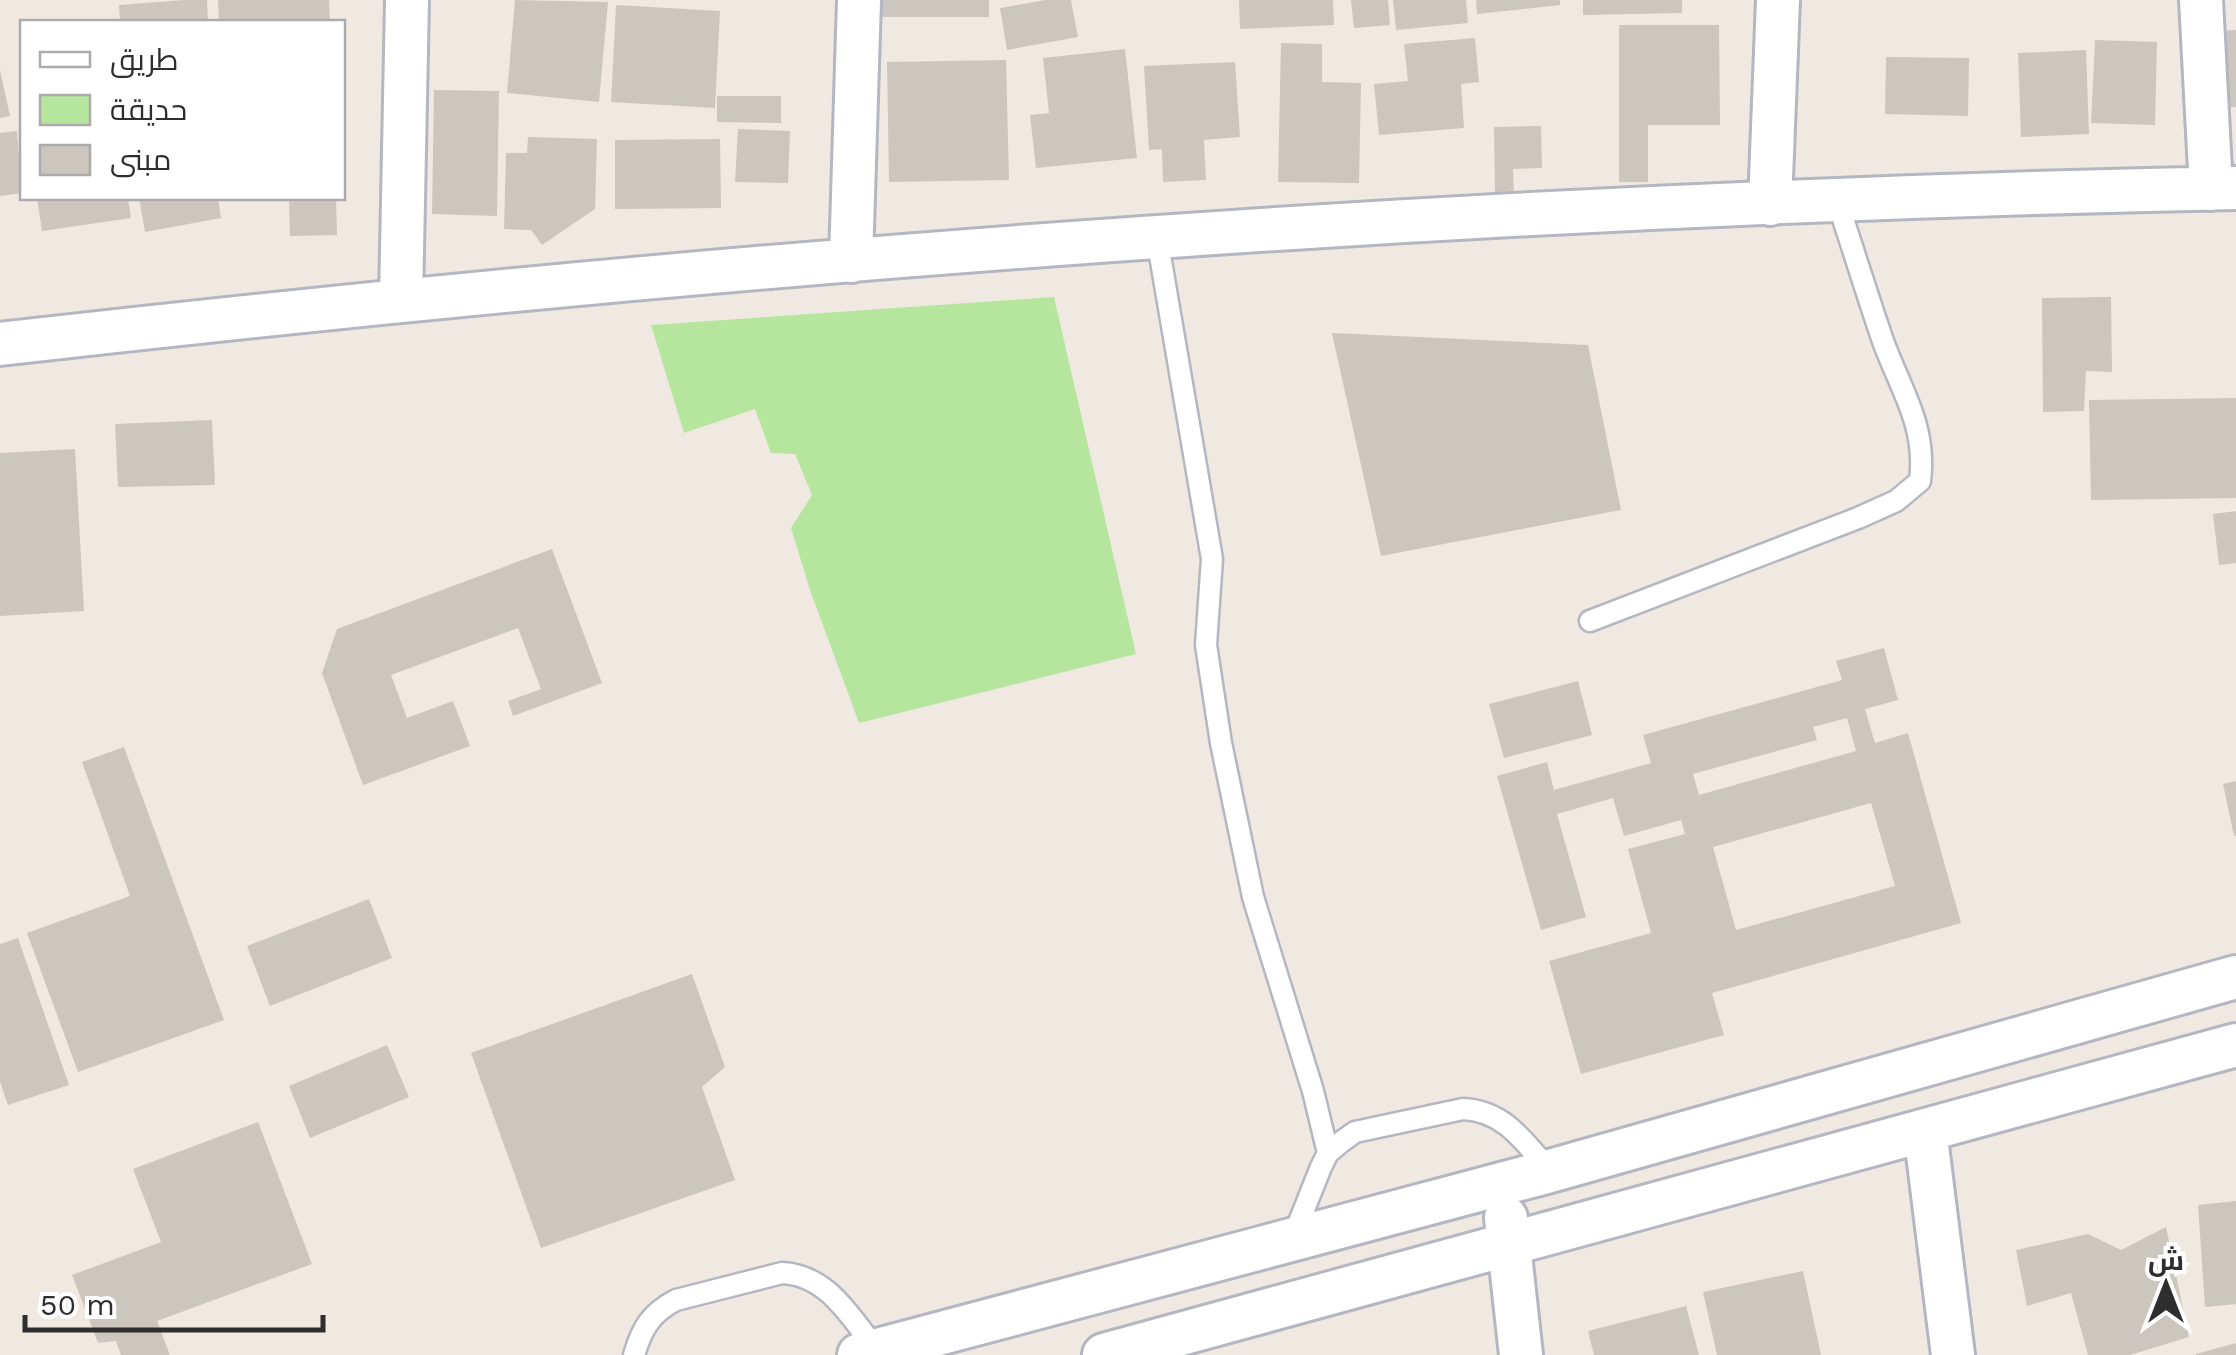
<svg xmlns="http://www.w3.org/2000/svg" width="2236" height="1355" viewBox="0 0 2236 1355" font-family="'Work Sans',Cairo,sans-serif">
	<rect width="100%" height="100%" fill="#efe9e1"/>
	<path fill="#b6e59e" d="M1054,297L1136,654L859,723L810,590L791,528L812,495L795,454L771,453L755,409L684,433L651,325Z"/>
	<path fill="#cbc7bf" fill-rule="evenodd" d="M184,0H207L208,22H120L119,5Z
		M218,0H329L330,22H219Z
		M515,0L608,2L599,102L507,93Z
		M879,0H989V17H879Z
		M1045,0H1071L1078,37L1007,50L1000,8Z
		M1239,0H1333L1334,25L1240,29Z
		M1351,0H1388L1390,25L1354,28Z
		M1393,0H1466L1468,23L1396,30Z
		M1476,0H1560V5L1477,14Z
		M1583,0H1682V13L1583,15Z
		M616,5L720,11L715,108L611,102Z
		M1619,25H1719L1720,125H1648V182H1619Z
		M2236,30V107L2211,108L2208,31Z
		M1475,38L1479,82L1461,84L1464,128L1379,135L1374,84L1408,81L1404,44Z
		M2095,40L2157,42L2155,125L2091,123Z
		M1281,43L1322,44V82L1361,83L1359,183L1278,182Z
		M1125,49L1137,158L1036,168L1030,115L1049,113L1043,58Z
		M2086,50L2089,134L2021,137L2018,53Z
		M1886,57L1969,58L1968,116L1885,114Z
		M1006,60L1009,180L889,182L887,62Z
		M1235,62L1240,137L1204,140L1206,180L1163,182L1162,149L1149,150L1144,66Z
		M0,70L10,116L0,118Z
		M434,90L499,91L497,216L432,214Z
		M717,96H781V123L717,122Z
		M1541,126L1542,168L1513,169L1514,195L1495,196L1494,127Z
		M738,129L790,131L788,183L735,182Z
		M17,131L22,193L0,196V133Z
		M528,137L597,139L595,209L542,245L531,230L504,229L506,153H527Z
		M720,139L721,208L615,209V140Z
		M37,198H128L131,218L42,231Z
		M139,198H218L221,218L145,232Z
		M289,198H336L337,235L290,236Z
		M2111,297L2112,372L2086,371L2084,411L2043,412L2042,298Z
		M1332,333L1588,345L1621,510L1381,556Z
		M2236,398V498L2091,500L2089,400Z
		M212,420L215,485L118,487L115,424Z
		M75,449L84,611L0,616V453Z
		M2236,511V563L2219,565L2213,514Z
		M552,549L602,683L513,716L508,701L541,689L518,628L391,675L407,718L453,701L470,746L363,785L322,673L337,629Z
		M1884,648L1898,700L1865,709L1875,743L1908,733L1961,923L1712,993L1724,1035L1581,1074L1549,961L1651,933L1628,849L1685,834L1681,820L1624,836L1613,798L1557,814L1586,917L1541,930L1497,776L1547,762L1554,790L1651,763L1643,735L1842,680L1836,661ZM1847,718L1856,751L1699,795L1693,774L1817,740L1813,727ZM1871,803L1895,886L1736,930L1713,847Z
		M1578,681L1592,735L1504,758L1489,704Z
		M124,747L224,1020L78,1072L27,933L130,896L82,762Z
		M2236,781V836H2234L2223,784Z
		M369,899L392,958L270,1006L247,946Z
		M18,938L69,1085L8,1105L0,1082V944Z
		M692,974L725,1067L702,1087L735,1180L541,1248L471,1053Z
		M387,1045L409,1097L310,1138L289,1086Z
		M258,1122L312,1264L157,1321L170,1355H121L116,1341L98,1343L72,1275L161,1242L133,1169Z
		M2236,1201V1304L2205,1307L2198,1205Z
		M2166,1227L2189,1337L2130,1355H2088L2071,1293L2027,1306L2016,1250L2088,1234L2121,1250Z
		M1803,1271L1821,1355H1717L1703,1292Z
		M1686,1306L1699,1355H1594L1588,1331Z
		M2236,1343V1355H2196V1354Z"/>
	<g fill="none" stroke-linecap="round" stroke-linejoin="round">
		<defs>
			<path id="service" d="M1157,238L1212,559L1206,645L1221,743L1253,897L1313,1091L1328,1153
				M1590,621L1858,518L1896,501L1920,481C1927,426 1901,391 1883,341C1867,295 1853,248 1837,201
				M1293,1237L1321,1167L1328,1153L1341,1142L1355,1132L1463,1109C1505,1111 1524,1142 1550,1171
				M634,1355C642,1328 651,1313 676,1300L782,1273C828,1275 850,1317 877,1350"/>
			<path id="minor" d="M2201,0L2211,189
				M1770,204L1778,0
				M851,261L859,0
				M401,301L407,0
				M0,344C742,259 1489,203 2236,188
				M1925,1130L1953,1355
				M1506,1218L1521,1355
				M859,1355L1550,1171L2236,977
				M1104,1355L2236,1045"/>
		</defs>
		<use href="#service" stroke="#b4b7c1" stroke-width="25"/>
		<use href="#minor" stroke="#b4b7c1" stroke-width="48"/>
		<use href="#service" stroke="#fff" stroke-width="20"/>
		<use href="#minor" stroke="#fff" stroke-width="42"/>
	</g>
	<rect x="20" y="20" width="325" height="180" fill="#ffffff" stroke="#ababab" stroke-width="2.5"/>
	<rect x="40" y="52" width="50" height="15" fill="#ffffff" stroke="#ababab" stroke-width="2.5"/>
	<text x="110" y="70" font-size="30" fill="#2e2e2e">طريق</text>
	<rect x="40" y="95" width="50" height="30" fill="#b6e59e" stroke="#ababab" stroke-width="2.5"/>
	<text x="110" y="120" font-size="30" fill="#2e2e2e">حديقة</text>
	<rect x="40" y="145" width="50" height="30" fill="#cbc7bf" stroke="#ababab" stroke-width="2.5"/>
	<text x="110" y="170" font-size="30" fill="#2e2e2e">مبنى</text>
	<g transform="translate(2166 1285)" stroke="#ffffff" stroke-width="8" paint-order="stroke">
	<path d="M0-8L18 38L0 25L-18 38Z" fill="#2e2e2e"/>
	<text y="-15" font-size="28" font-weight="bold" text-anchor="middle" fill="#2e2e2e">ش</text>
	</g>
	<path d="M25 1315v15h298v-15" fill="none" stroke="#2e2e2e" stroke-width="5"/>
	<text x="40" y="1315" font-size="30" fill="#2e2e2e" stroke="#ffffff" stroke-width="8" paint-order="stroke">50 m</text>
</svg>
